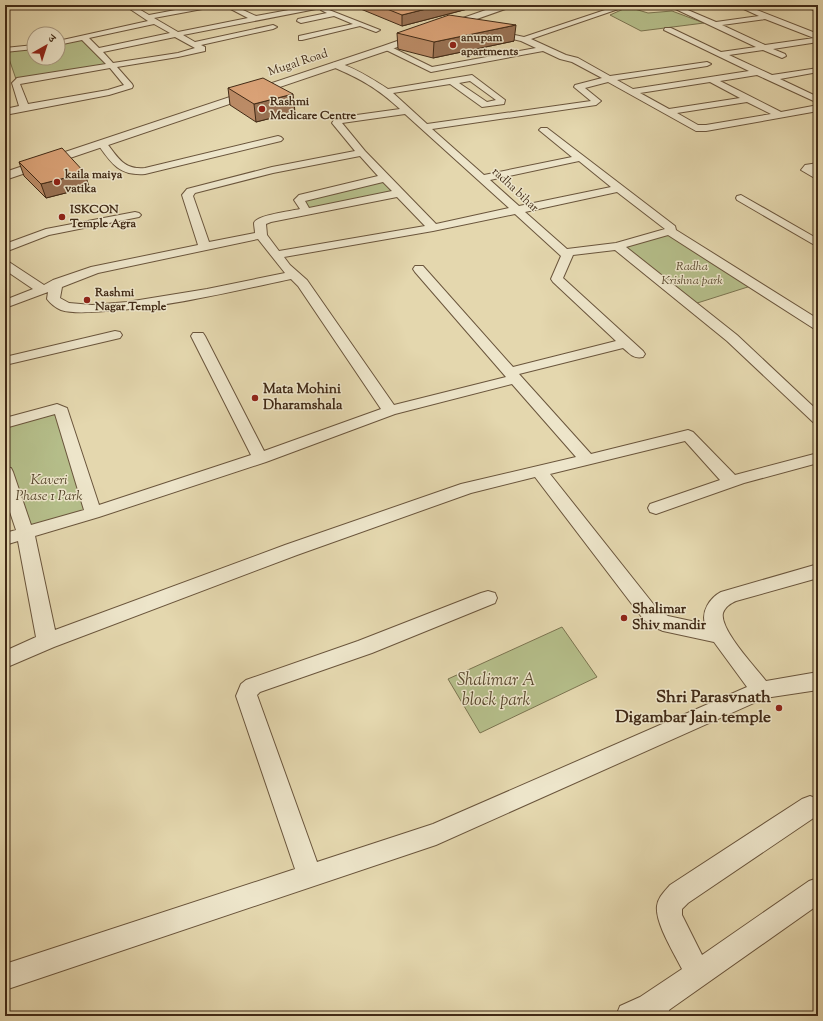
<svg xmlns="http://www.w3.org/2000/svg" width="823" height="1021" viewBox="0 0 823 1021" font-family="'Sorts Mill Goudy','Noto Serif Devanagari',serif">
	<rect width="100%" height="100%" fill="#e4d7ae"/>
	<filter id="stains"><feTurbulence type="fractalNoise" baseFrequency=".005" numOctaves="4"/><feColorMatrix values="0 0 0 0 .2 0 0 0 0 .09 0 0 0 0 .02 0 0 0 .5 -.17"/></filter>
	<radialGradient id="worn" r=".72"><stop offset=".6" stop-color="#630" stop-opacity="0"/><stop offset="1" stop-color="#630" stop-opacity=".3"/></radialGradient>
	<path fill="#b5be8a" stroke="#7b7450" d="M628,7L648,13L672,11L704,23L641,31L610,15Z
		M83,37L112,66L17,82L6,50L34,46V58H58V42Z
		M385,178L400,193L306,211L299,199Z
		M670,231L754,285L691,305L617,246Z
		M57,409L93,513L25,532L5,461V423Z
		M562,627L597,677L480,733L448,679Z"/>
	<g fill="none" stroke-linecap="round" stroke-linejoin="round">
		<defs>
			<path id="minor" d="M124,5H132L149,15L202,5H216L213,7L154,18L178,32L248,18L223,5H232L256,16L316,5L319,7L316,9L183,35L195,42L273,25L277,27L273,29L201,45L205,47V51L178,57L117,67L132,84L133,86L132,88L109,95L5,115V109L19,106L12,83L17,78L106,64L82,40L58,45V41L148,21ZM154,24L170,33L99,48L89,38ZM175,37L195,48L178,53L113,63L103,52ZM110,68L124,85L108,90L28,104L20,84Z
				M620,5H630L531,39L566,55L578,58L610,76L707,62L711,64L707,66L617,80L633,89L749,71L664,30L665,28H671L721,52L756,47L667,5H676L716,22L759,16L735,5H744L818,34V42L773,49L785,54L786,56L782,58L763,50L729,55L772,75L818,68V72L780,79L818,97V103L757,75L720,81L781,112L818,105V111L706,131H696L608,82L585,88L601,101L596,105L432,129L484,175L572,157L539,130L541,128H547L675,226L676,230L818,319V329L813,328L668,235L626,247L737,335L818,411V424L813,422L727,341L615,250L573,255L563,278L643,351L645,354L643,357C634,359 630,354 623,348L519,374L591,454L688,430L693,432L735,475L818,453V463L744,483L656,514L650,512L648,508L650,504L720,480L685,441L550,474L658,610L668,616L705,624C701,611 710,598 721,592L818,564V578L736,601C731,603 725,607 723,613C719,629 756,668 766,681L818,672V690L765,698L436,845L5,990V964L295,869L236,696L241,684L246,680L358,641L481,593L488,591L495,593L497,598L495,603L372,653L260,692L257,695L317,862L433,824L747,687L714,642L663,631L656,628L644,620L535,477L471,493L297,555L54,647L5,668V651L36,637L18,541L5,545V533L16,530L5,497V467L11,468L13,472L31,525L84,510L55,414L5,428V418L57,404L67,408L99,505L251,455L191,336L193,333H203L205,336L264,451L381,409L298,286L291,279C230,292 169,307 107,311C95,312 73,314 61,310C56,308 50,303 47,299L48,292L5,308V300L33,289L5,270V261L9,262L44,285L53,280L91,267L198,245L182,195L187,189L272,167L355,151L332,123L335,118L400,109C377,88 361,79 333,67V63C345,61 377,82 388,89L472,75L505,100L504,104L482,107L450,84L393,93L427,124L591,101L574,87L575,85L602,78L572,62L560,59L543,51L431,72L382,48L386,46H389L432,67L536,48L521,41L491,34V30L524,37ZM765,19L814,38L765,45L722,25ZM470,81L496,100L487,102L459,83ZM710,82L740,98L669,109L640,93ZM747,102L771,114L706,125H698L677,113ZM405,114L509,208L436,224L365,151L342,123ZM360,156L378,176L299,195L294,200L300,209C292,211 256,215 254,223C254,226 255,230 255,233L209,242L193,196L195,193L273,173ZM579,161L611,187L519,206L490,180ZM383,182L392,191L309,208L305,201ZM617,192L665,229L616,243L567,249L525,212ZM397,197L425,226L279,251L267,235L266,224L271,222ZM515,214L561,256L551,279L553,282L616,341L513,367L423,266H415L413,269L415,272L506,377L394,405L307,280L290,265L284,257L433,231ZM258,239L285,273L207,289L127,302L92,305L69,303L60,298L62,287L98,273ZM512,384L576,457L461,484L285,545L55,630L35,536L99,517L266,462L395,414Z
				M803,5H812L818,8V12Z
				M324,8L380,30L376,32L360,26L302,40H299V36L353,24L334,16L301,23L297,21L298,19L327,13L321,10Z
				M34,45V49L5,52V48Z
				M278,136L281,137L283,139L281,141L145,174C119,176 111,163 97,143L102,140L105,141C118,157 123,170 145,168Z
				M818,163V169L813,170L818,173V180L801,170L805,165Z
				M741,195L818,239V247L737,200L736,198L737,196Z
				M135,212L139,213L141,215L139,217L49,235L5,252V244L46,229Z
				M115,331L120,332L122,335L120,338L5,365V357Z
				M810,796L818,799V815L688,903L682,909V915L702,955L809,881L818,878V905L669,1010L670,1016H616L620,1006L640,997L682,969C674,953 655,923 657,906C658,897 665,891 670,885L802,799Z"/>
			<path id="tertiary" d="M500,5H512L511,7L389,50L5,180V172L383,46Z"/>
		</defs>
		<use href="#minor" stroke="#6a553c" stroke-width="2"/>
		<use href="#tertiary" stroke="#6a553c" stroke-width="2"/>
		<use href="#minor" fill="#ede5ca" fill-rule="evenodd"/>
		<use href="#tertiary" fill="#ede5ca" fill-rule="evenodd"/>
	</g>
	<path fill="#bc8c67" stroke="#412a16" d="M351,5H483L402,26Z
		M397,33L514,41L433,58L398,49Z
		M228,88L295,112L256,122L230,105Z
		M19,162L89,187L46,198L24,176Z"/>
	<path fill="#997254" stroke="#412a16" d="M442,5H483L402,26V15Z
		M516,25L514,41L433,58L434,42Z
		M293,94L295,112L256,122L254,104Z
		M85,173L89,187L46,198L41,184Z"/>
	<path fill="#dba378" stroke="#412a16" d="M377,5H442L402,15Z
		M449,15L516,25L434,42L397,33Z
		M263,78L293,94L254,104L228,88Z
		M62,148L85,173L41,184L19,162Z"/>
	<g fill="#8f2418" stroke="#ede5ca" stroke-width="1.5">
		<circle cx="453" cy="45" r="4"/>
		<circle cx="262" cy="109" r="4"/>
		<circle cx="57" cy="182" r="4"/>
		<circle cx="62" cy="217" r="4"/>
		<circle cx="87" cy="300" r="4"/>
		<circle cx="255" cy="398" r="4"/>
		<circle cx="624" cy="618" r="4"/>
		<circle cx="779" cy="708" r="4"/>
	</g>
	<g text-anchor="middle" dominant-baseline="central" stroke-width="3" stroke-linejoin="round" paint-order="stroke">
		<g font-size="12" font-weight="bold" fill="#412a16" stroke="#ede5ca" text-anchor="start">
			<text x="461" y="38">anupam<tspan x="461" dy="14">apartments</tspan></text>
			<text x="270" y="102">Rashmi<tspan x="270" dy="14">Medicare Centre</tspan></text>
			<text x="65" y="175">kaila maiya<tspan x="65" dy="14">vatika</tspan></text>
			<text x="70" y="210">ISKCON<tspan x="70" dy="14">Temple Agra</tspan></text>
			<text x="95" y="293">Rashmi<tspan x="95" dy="14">Nagar Temple</tspan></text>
		</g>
		<g font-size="12" fill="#412a16" stroke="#ede5ca">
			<text transform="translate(298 63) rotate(-18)">Mugal Road</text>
			<text transform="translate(515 190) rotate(43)">radha bihar</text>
		</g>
		<g font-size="12" font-style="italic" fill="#58482d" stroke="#ede5ca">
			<text x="692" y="267">Radha<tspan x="692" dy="14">Krishna park</tspan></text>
		</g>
		<g font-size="14" font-weight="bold" fill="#412a16" stroke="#ede5ca" text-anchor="start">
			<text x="263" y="390">Mata Mohini<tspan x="263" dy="16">Dharamshala</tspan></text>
			<text x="632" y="610">Shalimar<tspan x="632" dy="16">Shiv mandir</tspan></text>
		</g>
		<g font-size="14" font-style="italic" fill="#58482d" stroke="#ede5ca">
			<text x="49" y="481">Kaveri<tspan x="49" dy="16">Phase 1 Park</tspan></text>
		</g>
		<g font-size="17" font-style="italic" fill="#58482d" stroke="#ede5ca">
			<text x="496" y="681">Shalimar A<tspan x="496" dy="20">block park</tspan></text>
		</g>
		<g font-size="17" font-weight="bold" fill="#412a16" stroke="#ede5ca" text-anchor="end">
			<text x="771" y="698">Shri Parasvnath<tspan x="771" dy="20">Digambar Jain temple</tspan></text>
		</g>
	</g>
	<rect width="823" height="1021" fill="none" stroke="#e4d7ae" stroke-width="20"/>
	<rect x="6" y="6" width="811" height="1009" fill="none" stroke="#412a16" stroke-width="2"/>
	<rect x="10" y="10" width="803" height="1001" fill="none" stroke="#412a16"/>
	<g transform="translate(46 46) rotate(39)"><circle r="19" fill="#ede5ca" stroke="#a89a82"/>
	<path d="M0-3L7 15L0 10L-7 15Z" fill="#8f2418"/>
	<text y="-6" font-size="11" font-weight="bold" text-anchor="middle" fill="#412a16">उ</text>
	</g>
	<rect width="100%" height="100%" filter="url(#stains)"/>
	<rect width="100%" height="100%" fill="url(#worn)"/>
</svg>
